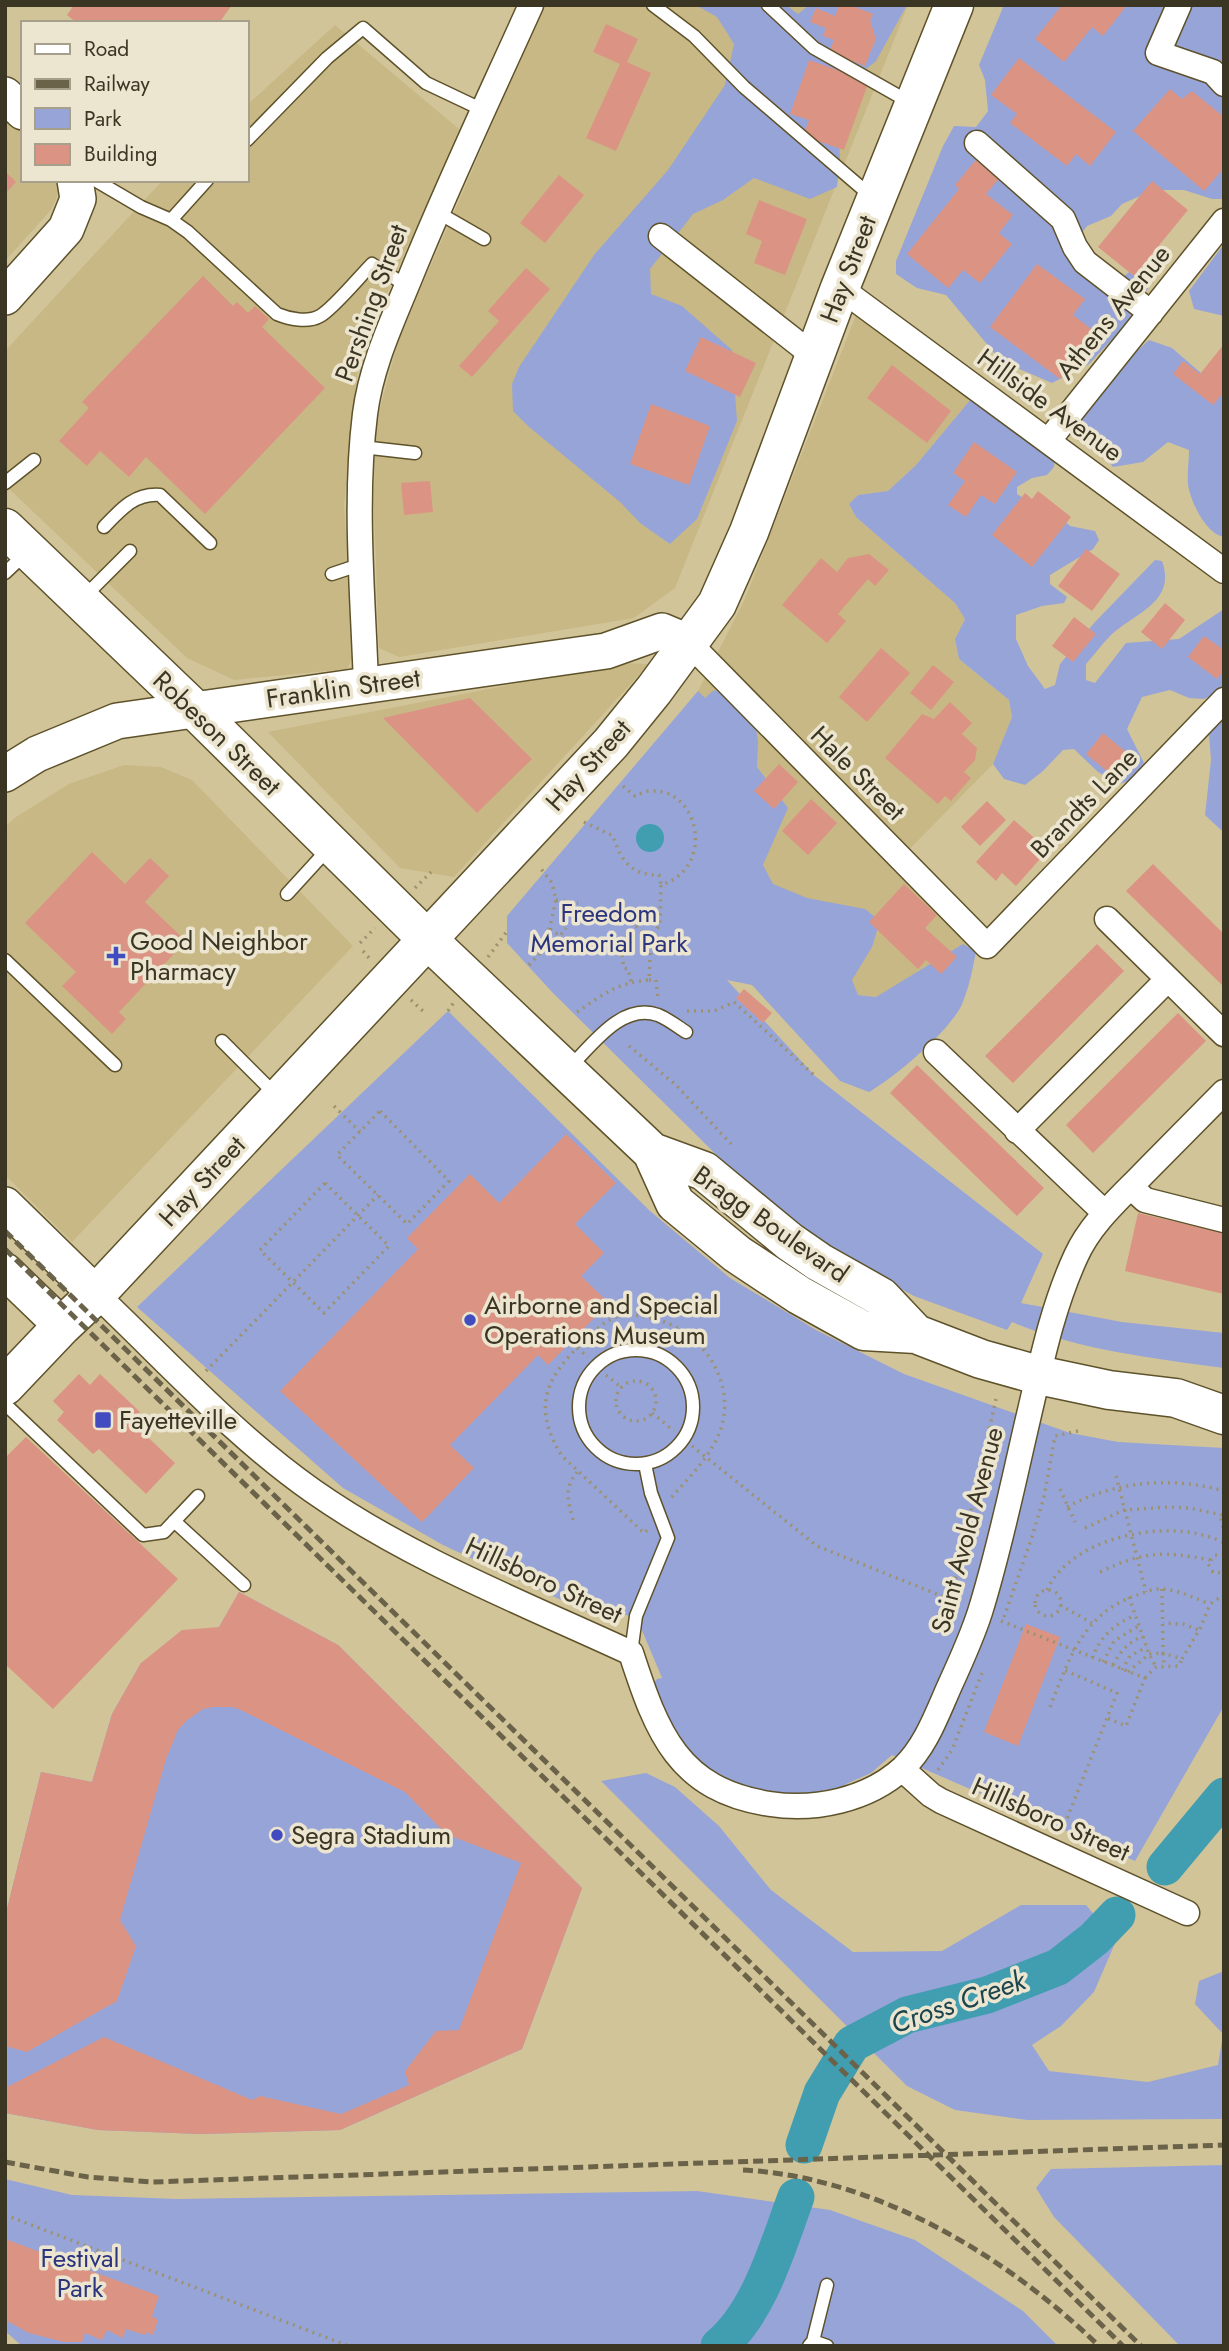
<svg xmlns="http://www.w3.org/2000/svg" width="1229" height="2351" viewBox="0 0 1229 2351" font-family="Jost,sans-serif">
	<rect width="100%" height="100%" fill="#d2c499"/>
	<path fill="#c8b885" d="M544,5H908L675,588L634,618L399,657L379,648L374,510L375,427L398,341Z
		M335,25L459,129L381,307L358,367L344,505L354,654L347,669L234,680L187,658L5,485V351L163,180H247V105Z
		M5,116L23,134V180H59L57,197L51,210L5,261Z
		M856,315L971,399L916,465L888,491L858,495L849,504L856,517L955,603L965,619L955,639L959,659L1009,700L1012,717L993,764L891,868L976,951L962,1005L944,1030L876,997L858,995L712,830L720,715L698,691L745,599Z
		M622,663L649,664L454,877L400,868L268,732Z
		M124,765L161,767L192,780L353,946L72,1242L5,1175V827L16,817L69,784Z"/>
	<path fill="#97a4d8" d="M696,5H786L798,14L809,5H907L876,61L846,85L838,118L840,159L837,187L810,199L754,178L723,200L693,214L650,269L651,294L682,306L732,350L737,421L697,519L670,544L640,523L620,502L528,426L513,411L512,384L519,367L594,255L668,170L725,85L734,44L717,17Z
		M1004,5H1224V199H1212L1184,190H1154L1122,204L1111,216L1087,226L1070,249L1121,278L1135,268L1147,272L1152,281L1130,320L1089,364L1052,383L1001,361L946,295L917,288L896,274V261L943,146L954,126L976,127L988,111L985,80L979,65Z
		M1224,244V316L1194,309L1189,291Z
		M1149,340L1172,348L1224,393V537C1206,534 1190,501 1188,484C1187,473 1189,461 1189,450L1168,442L1143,462L1113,467L1094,442L1082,420L1128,359Z
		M971,399L1055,458L1054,467L1047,475L1032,478L1017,487V494L1030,502L1050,508L1070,526L1095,531L1099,540L1093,549L1050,575V584L1067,597L1064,603L1042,606L1016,615V639L1028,666L1045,689L1055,685L1060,664L1095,622L1155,560L1162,561C1177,602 1135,613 1111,635C1102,644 1094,655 1086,664V680L1095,683L1126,643L1179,639L1224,609V689L1204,699L1189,698L1170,690L1142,697L1127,729L1144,763L1132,780L1119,784L1098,772L1074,749L1063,750L1043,771L1025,785L1004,779L993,764L1012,717L1009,700L959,659L955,639L965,619L955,603L856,517L849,504L858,495L888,491L916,465Z
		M714,690L724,694L755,722L758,741L757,767L788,808L763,865L773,884L807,898L865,909L880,921L872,947L852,980L858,995L876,997L963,944L976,951C973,968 969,988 962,1004C951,1030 894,1078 869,1092L840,1081L752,985L727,980L815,1076L1043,1254L1021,1303L1122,1322L1224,1333V1368C1152,1358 1079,1350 1012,1322L1007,1330L914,1296L835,1253L769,1207L552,992L507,943V916L698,691L705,698Z
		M1224,718V830L1222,831L1205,815L1211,760L1209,734Z
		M448,1011L650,1211L730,1278L816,1330L904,1374L1070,1433L1118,1442L1224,1448V1706L1135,1861L892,1755L871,1773L846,1784L819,1805L753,1801L685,1767L653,1684L657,1679L662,1678L636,1616L587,1612L443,1545L343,1488L137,1307Z
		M239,1592L338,1645L582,1888L522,2049L340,2130L200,2134L98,2130L5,2113V1917L41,1772L92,1782L112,1714L141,1663L219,1627Z
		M646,1773L675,1787L719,1826L771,1890L853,1952L942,1951L1021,1905H1086L1116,1941L1094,1992L1061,2026L1032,2045L1049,2071L1148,2082L1218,2065L1223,2034L1195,2004L1199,1981L1224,1971V2119L1027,2120L955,2110L907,2086L601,1781Z
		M1224,2165V2346H1180L1054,2217L1036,2188L1051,2169Z
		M5,2179L72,2195L177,2199L697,2191L830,2210L915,2240L1023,2311L1058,2346H22L5,2331Z"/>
	<path fill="#419eb0" d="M636 838a14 14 0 1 1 28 0a14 14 0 1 1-28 0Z"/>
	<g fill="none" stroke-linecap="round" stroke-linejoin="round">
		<path stroke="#419eb0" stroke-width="37" d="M1165,1867L1224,1796
			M804,2145L822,2093L852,2044L907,2015L987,1995L1058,1967L1094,1939L1117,1915
			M719,2346C760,2312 778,2245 796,2197"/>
	</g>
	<path fill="#db9484" d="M74,5H232L219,23H77L67,15Z
		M839,5H850L873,14L870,21L876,39L865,66L829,52L834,40L823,36L826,28L810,22L816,8L835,16Z
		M1062,5H1127L1103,36L1092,27L1064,62L1035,39Z
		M606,24L638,39L627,62L651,73L616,151L586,138L620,64L593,52Z
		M1019,58L1116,132L1090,166L1076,154L1067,166L1010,123L1017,114L991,95Z
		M809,60L869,81L844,150L803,136L809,120L790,114Z
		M1170,89L1182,99L1192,91L1224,117V168L1204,191L1133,131Z
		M979,156L1002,175L986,194L1013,215L999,233L1012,244L980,283L963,270L948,288L907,254L959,189L955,185Z
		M5,171L16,182L5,194Z
		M559,175L584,195L545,243L520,223Z
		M1152,181L1188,210L1134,276L1098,247Z
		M759,200L807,219L785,275L754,263L762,241L746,234Z
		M1037,264L1085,299L1073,315L1095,332L1060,379L990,327Z
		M526,268L550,289L472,377L459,366L499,321L488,311Z
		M203,276L233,306L237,302L248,313L255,306L269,319L262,327L325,388L205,514L146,457L129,477L100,451L87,466L59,441L89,408L82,402Z
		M701,337L756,363L740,397L685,371Z
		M1224,344V392L1213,405L1173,374L1183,361L1200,374Z
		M892,365L951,411L927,443L867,398Z
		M651,404L710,426L689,485L630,464Z
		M974,442L1017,472L995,504L981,495L966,517L948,505L965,481L953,473Z
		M430,481L433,512L404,515L401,483Z
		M1038,491L1071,517L1032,567L992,535L1025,493L1032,499Z
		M1086,549L1120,574L1092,611L1058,586Z
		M869,554L889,570L875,586L868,579L838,614L846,621L827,643L782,605L821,558L837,572L848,558Z
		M1165,603L1185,620L1162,649L1141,632Z
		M1074,617L1096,634L1073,662L1052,646Z
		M1204,636L1224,650V670L1217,679L1188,657Z
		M881,648L910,673L867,722L839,697Z
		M933,665L954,682L931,710L910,693Z
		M470,698L532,759L477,813L383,718Z
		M950,702L972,723L962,734L977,748L975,760L964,772L971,778L951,801L945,796L938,804L885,758L922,714L934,719Z
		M1103,733L1131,756L1114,777L1086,754Z
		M779,764L798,782L774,809L754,791Z
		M811,799L837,823L808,855L782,831Z
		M987,801L1006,820L980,846L961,827Z
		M1014,820L1048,850L1016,886L1002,873L996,881L976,862Z
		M92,852L125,884L150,858L169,876L145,902L186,941L119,1012L126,1019L112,1034L62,986L76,972L25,923Z
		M1153,864L1224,934V987L1126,891Z
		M904,884L937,915L925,928L957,957L941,974L926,960L918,969L869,922Z
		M1097,944L1124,971L1013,1083L985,1056Z
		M744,989L772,1013L763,1023L736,998Z
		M1178,1013L1206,1041L1093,1153L1066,1125Z
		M917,1065L1044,1188L1017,1216L890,1093Z
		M566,1134L616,1183L575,1224L604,1253L581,1276L609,1303L548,1365L538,1355L450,1445L474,1468L422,1522L280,1391L418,1249L407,1238L470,1174L499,1203Z
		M1138,1213L1224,1233V1294L1125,1271Z
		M79,1374L90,1385L100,1374L140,1412L131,1421L175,1463L146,1494L99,1449L93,1454L57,1420L64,1412L53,1401Z
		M26,1437L178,1579L53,1709L5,1664V1458Z
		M239,1592L338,1645L582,1888L522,2049L340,2130L200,2134L98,2130L5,2113V2088L104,2037L252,2100L260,2096L341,2114L409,2085L405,2071L436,2031L459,2030L521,1863L446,1834L405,1792L243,1711L233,1707H213L203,1709L186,1721L178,1730L166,1759L120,1920L136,1946L117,2001L27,2052L5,2046V1917L41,1772L92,1782L112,1714L141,1663L182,1630L219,1627Z
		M1026,1624L1060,1637L1018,1746L984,1732Z
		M5,2239L159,2296L152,2316L158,2320L153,2335L147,2332L145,2335L126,2329L123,2338L107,2330L102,2340L85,2333L82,2342H64L29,2333L5,2320Z"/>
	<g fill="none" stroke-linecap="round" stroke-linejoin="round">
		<defs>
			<path id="lane" d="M653,5L694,36L744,87L871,196
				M768,5L814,48L911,103
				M247,140L327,58L363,28L426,83L483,110
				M95,180L141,207L171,220L188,232L277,314C289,319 308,323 320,316C333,309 360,276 372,264L407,286
				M437,212L484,239
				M171,220L207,180
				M362,447L415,453
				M5,483L34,460
				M104,527C121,509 135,493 160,495L210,543
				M5,573L26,553
				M332,574L362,564
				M83,598L130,551
				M287,894L329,848
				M5,960L115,1065
				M222,1041L277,1096
				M569,1068C592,1045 622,1002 658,1015C668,1019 678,1027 686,1032
				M579 1407a57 57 0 1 1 114 0a57 57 0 1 1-114 0Z
				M5,1404L143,1535L164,1532L198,1496
				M174,1521L244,1585
				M631,1653L636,1616L668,1538L651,1493L645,1464
				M813,2341L827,2346
				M809,2346L813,2341L827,2285"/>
			<path id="street" d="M1179,5L1158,53L1213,72L1224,84
				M977,143L1063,219L1075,247L1085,262L1151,313
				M661,236L814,356
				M840,288L1224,571
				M1049,440L1224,221
				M688,642L987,946L1224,700
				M366,685C363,595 354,503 365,414C371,366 392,322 410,278C447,186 490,96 531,5
				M1107,919L1224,1034
				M936,1052L1105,1213
				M1017,1131L1168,979
				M1131,1187L1145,1200L1224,1220
				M96,1294C167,1361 233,1435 313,1491C410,1559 523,1603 631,1653C657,1733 678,1790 770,1804C815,1811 868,1800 903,1768C926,1746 937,1714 950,1685C961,1661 972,1637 980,1612C1000,1548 1013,1483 1028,1419C1041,1364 1052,1308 1076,1256C1091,1223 1119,1199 1144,1173C1171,1146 1197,1119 1224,1092
				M902,1769L931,1795L941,1801L1187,1913"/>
			<path id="secondary" d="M5,95L23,112
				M5,297L66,229L78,199L75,180
				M5,774L37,754L117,721L606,651L662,631L688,642
				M5,1205L96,1294
				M5,1271L62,1326"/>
			<path id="primary" d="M5,528L194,709L428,940L652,1152L675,1203L737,1254L799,1295L864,1331L916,1334L981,1359L1038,1375L1109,1390L1176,1398L1224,1415
				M652,1152L704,1171L790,1242L819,1262L881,1297L916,1334
				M5,1386L62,1326L96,1294L611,743L654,690L717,604L749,532L840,288L954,5"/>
		</defs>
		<use href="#lane" stroke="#5e522a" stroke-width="15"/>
		<use href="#street" stroke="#5e522a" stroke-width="27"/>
		<use href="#secondary" stroke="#5e522a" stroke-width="38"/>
		<use href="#primary" stroke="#5e522a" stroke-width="41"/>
		<path stroke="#9d9270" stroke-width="3.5" stroke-dasharray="2 5" stroke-linecap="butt" d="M584,822L613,836C621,861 631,875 659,875L661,885
			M415,888L431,872
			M556,900L578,903
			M636,913L634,924L650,939
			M550,929L560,936L566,928
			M360,943L375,928
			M363,951L371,960
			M622,955L624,968L628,969L631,982
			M488,957L508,930
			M529,965L545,948L556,900L552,883L541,869
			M649,980H656L658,999
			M411,1000L425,1013
			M448,1011L454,1002
			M687,1011H714L734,1002L815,1076
			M577,1012C604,994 616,983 649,980L651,940L660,924L661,885C715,869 701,788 650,791C646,791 639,794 635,796L619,783
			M629,1046L676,1085L731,1144
			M334,1106L360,1132
			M380,1111L449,1181L407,1224L337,1155Z
			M325,1183L389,1246L324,1313L260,1250Z
			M577,1348L588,1357
			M206,1371L378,1195
			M606,1375L622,1388
			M616 1401a20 20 0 1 1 40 0a20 20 0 1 1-40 0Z
			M652,1413L674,1431
			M692,1446L817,1546L959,1603
			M1116,1476L1146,1592
			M1060,1489L1075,1522
			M1067,1507C1115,1481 1172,1476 1224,1491
			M1224,1512L1221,1520L1224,1531
			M573,1520C568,1501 564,1488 577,1472
			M1085,1528L1124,1510L1169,1507L1190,1508L1222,1515
			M647,1530L644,1533L562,1456C531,1407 546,1377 585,1340C594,1332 603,1322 614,1318C626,1313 640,1315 651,1318C698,1328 735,1376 722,1425C714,1454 689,1477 670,1499
			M1224,1556L1215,1555L1208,1564L1213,1572L1224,1573
			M1100,1572C1144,1551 1163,1551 1210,1560
			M1162,1589L1163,1650V1653L1182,1659L1199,1630L1183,1624L1163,1623
			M1047,1590C1072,1535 1174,1516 1224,1543
			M1035 1603a13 13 0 1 1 26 0a13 13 0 1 1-26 0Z
			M1129,1597L1149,1654L1156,1667
			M951,1599L996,1399
			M1060,1605L1092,1623
			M1004,1617L1032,1537L1044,1497L1055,1436L1078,1431
			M1001,1621L1145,1678L1126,1726L1107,1718
			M1200,1629L1210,1604L1224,1595
			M1092,1658C1101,1636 1114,1624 1136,1615
			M1103,1662L1114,1641L1140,1625
			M1113,1665C1120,1651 1129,1642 1143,1636
			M1122,1670L1130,1656L1147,1647
			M1128,1672L1149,1654L1163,1653L1164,1665
			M1145,1678L1156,1667L1179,1666L1182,1659
			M1050,1707C1069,1659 1083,1613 1137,1595C1145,1592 1155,1588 1163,1589C1179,1590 1196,1599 1210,1604
			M938,1770L952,1750L982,1673
			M1062,1831L1117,1693L1064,1670
			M5,2215L349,2346"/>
		<use href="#lane" stroke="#fff" stroke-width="12"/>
		<use href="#street" stroke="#fff" stroke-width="24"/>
		<use href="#secondary" stroke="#fff" stroke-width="35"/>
		<use href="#primary" stroke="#fff" stroke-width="38"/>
		<path stroke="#6b6349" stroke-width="5" stroke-dasharray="10 5" stroke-linecap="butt" d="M5,1231L1141,2346
			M5,1249L1123,2346
			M5,2162L88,2177L153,2182L1224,2145
			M743,2170C876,2177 1006,2256 1099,2346"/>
	</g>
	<g fill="#414cc0" stroke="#ece5cf" stroke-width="2.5">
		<path d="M112.5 945.5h7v7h7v7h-7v7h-7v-7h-7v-7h7z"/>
		<circle cx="470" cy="1320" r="7"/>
		<rect x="94" y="1411" width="18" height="18" rx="3.5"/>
		<circle cx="277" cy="1835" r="7"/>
	</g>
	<g text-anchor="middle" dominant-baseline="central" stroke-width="7" stroke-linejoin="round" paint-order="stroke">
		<g font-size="26" fill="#3b3624" stroke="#ece5cf">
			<text transform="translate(848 269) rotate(-69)">Hay Street</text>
			<text transform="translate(371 303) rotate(-70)">Pershing Street</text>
			<text transform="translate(1113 312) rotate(-51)">Athens Avenue</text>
			<text transform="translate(1050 405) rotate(36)">Hillside Avenue</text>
			<text transform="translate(343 688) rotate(-8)">Franklin Street</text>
			<text transform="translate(217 733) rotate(44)">Robeson Street</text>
			<text transform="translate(588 765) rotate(-48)">Hay Street</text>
			<text transform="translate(858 773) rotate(45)">Hale Street</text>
			<text transform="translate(1084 803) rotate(-46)">Brandts Lane</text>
			<text transform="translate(202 1181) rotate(-47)">Hay Street</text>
			<text transform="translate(771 1224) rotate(35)">Bragg Boulevard</text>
			<text transform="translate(967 1530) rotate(-75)">Saint Avold Avenue</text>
			<text transform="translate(544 1580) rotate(25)">Hillsboro Street</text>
			<text transform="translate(1051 1819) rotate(24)">Hillsboro Street</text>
		</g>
		<g font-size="26" fill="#2b347c" stroke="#ece5cf">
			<text x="609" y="913">Freedom<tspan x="609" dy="30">Memorial Park</tspan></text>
			<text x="80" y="2258">Festival<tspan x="80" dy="30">Park</tspan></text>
		</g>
		<g font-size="26" fill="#3b3624" stroke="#ece5cf" text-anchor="start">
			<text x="130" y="941">Good Neighbor<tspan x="130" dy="30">Pharmacy</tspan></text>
			<text x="484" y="1305">Airborne and Special<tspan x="484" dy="30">Operations Museum</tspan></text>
			<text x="119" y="1420">Fayetteville</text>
			<text x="291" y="1835">Segra Stadium</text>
		</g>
		<g font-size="28" font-style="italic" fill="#1c464e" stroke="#ece5cf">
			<text transform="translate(958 2002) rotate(-19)">Cross Creek</text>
		</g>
	</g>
	<rect width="1229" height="2351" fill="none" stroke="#3b3624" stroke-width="14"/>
	<rect x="21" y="21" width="228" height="161" fill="#ece5cf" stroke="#a59f8b" stroke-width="2"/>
	<rect x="35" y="44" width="35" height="10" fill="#ffffff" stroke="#a59f8b" stroke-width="2"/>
	<text x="84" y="56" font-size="21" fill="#3b3624">Road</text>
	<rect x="35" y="79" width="35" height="10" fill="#6b6349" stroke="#a59f8b" stroke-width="2"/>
	<text x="84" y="91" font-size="21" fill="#3b3624">Railway</text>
	<rect x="35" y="108" width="35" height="21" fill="#97a4d8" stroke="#a59f8b" stroke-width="2"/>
	<text x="84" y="126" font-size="21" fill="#3b3624">Park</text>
	<rect x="35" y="144" width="35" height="21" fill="#db9484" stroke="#a59f8b" stroke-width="2"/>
	<text x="84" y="161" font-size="21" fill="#3b3624">Building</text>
</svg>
